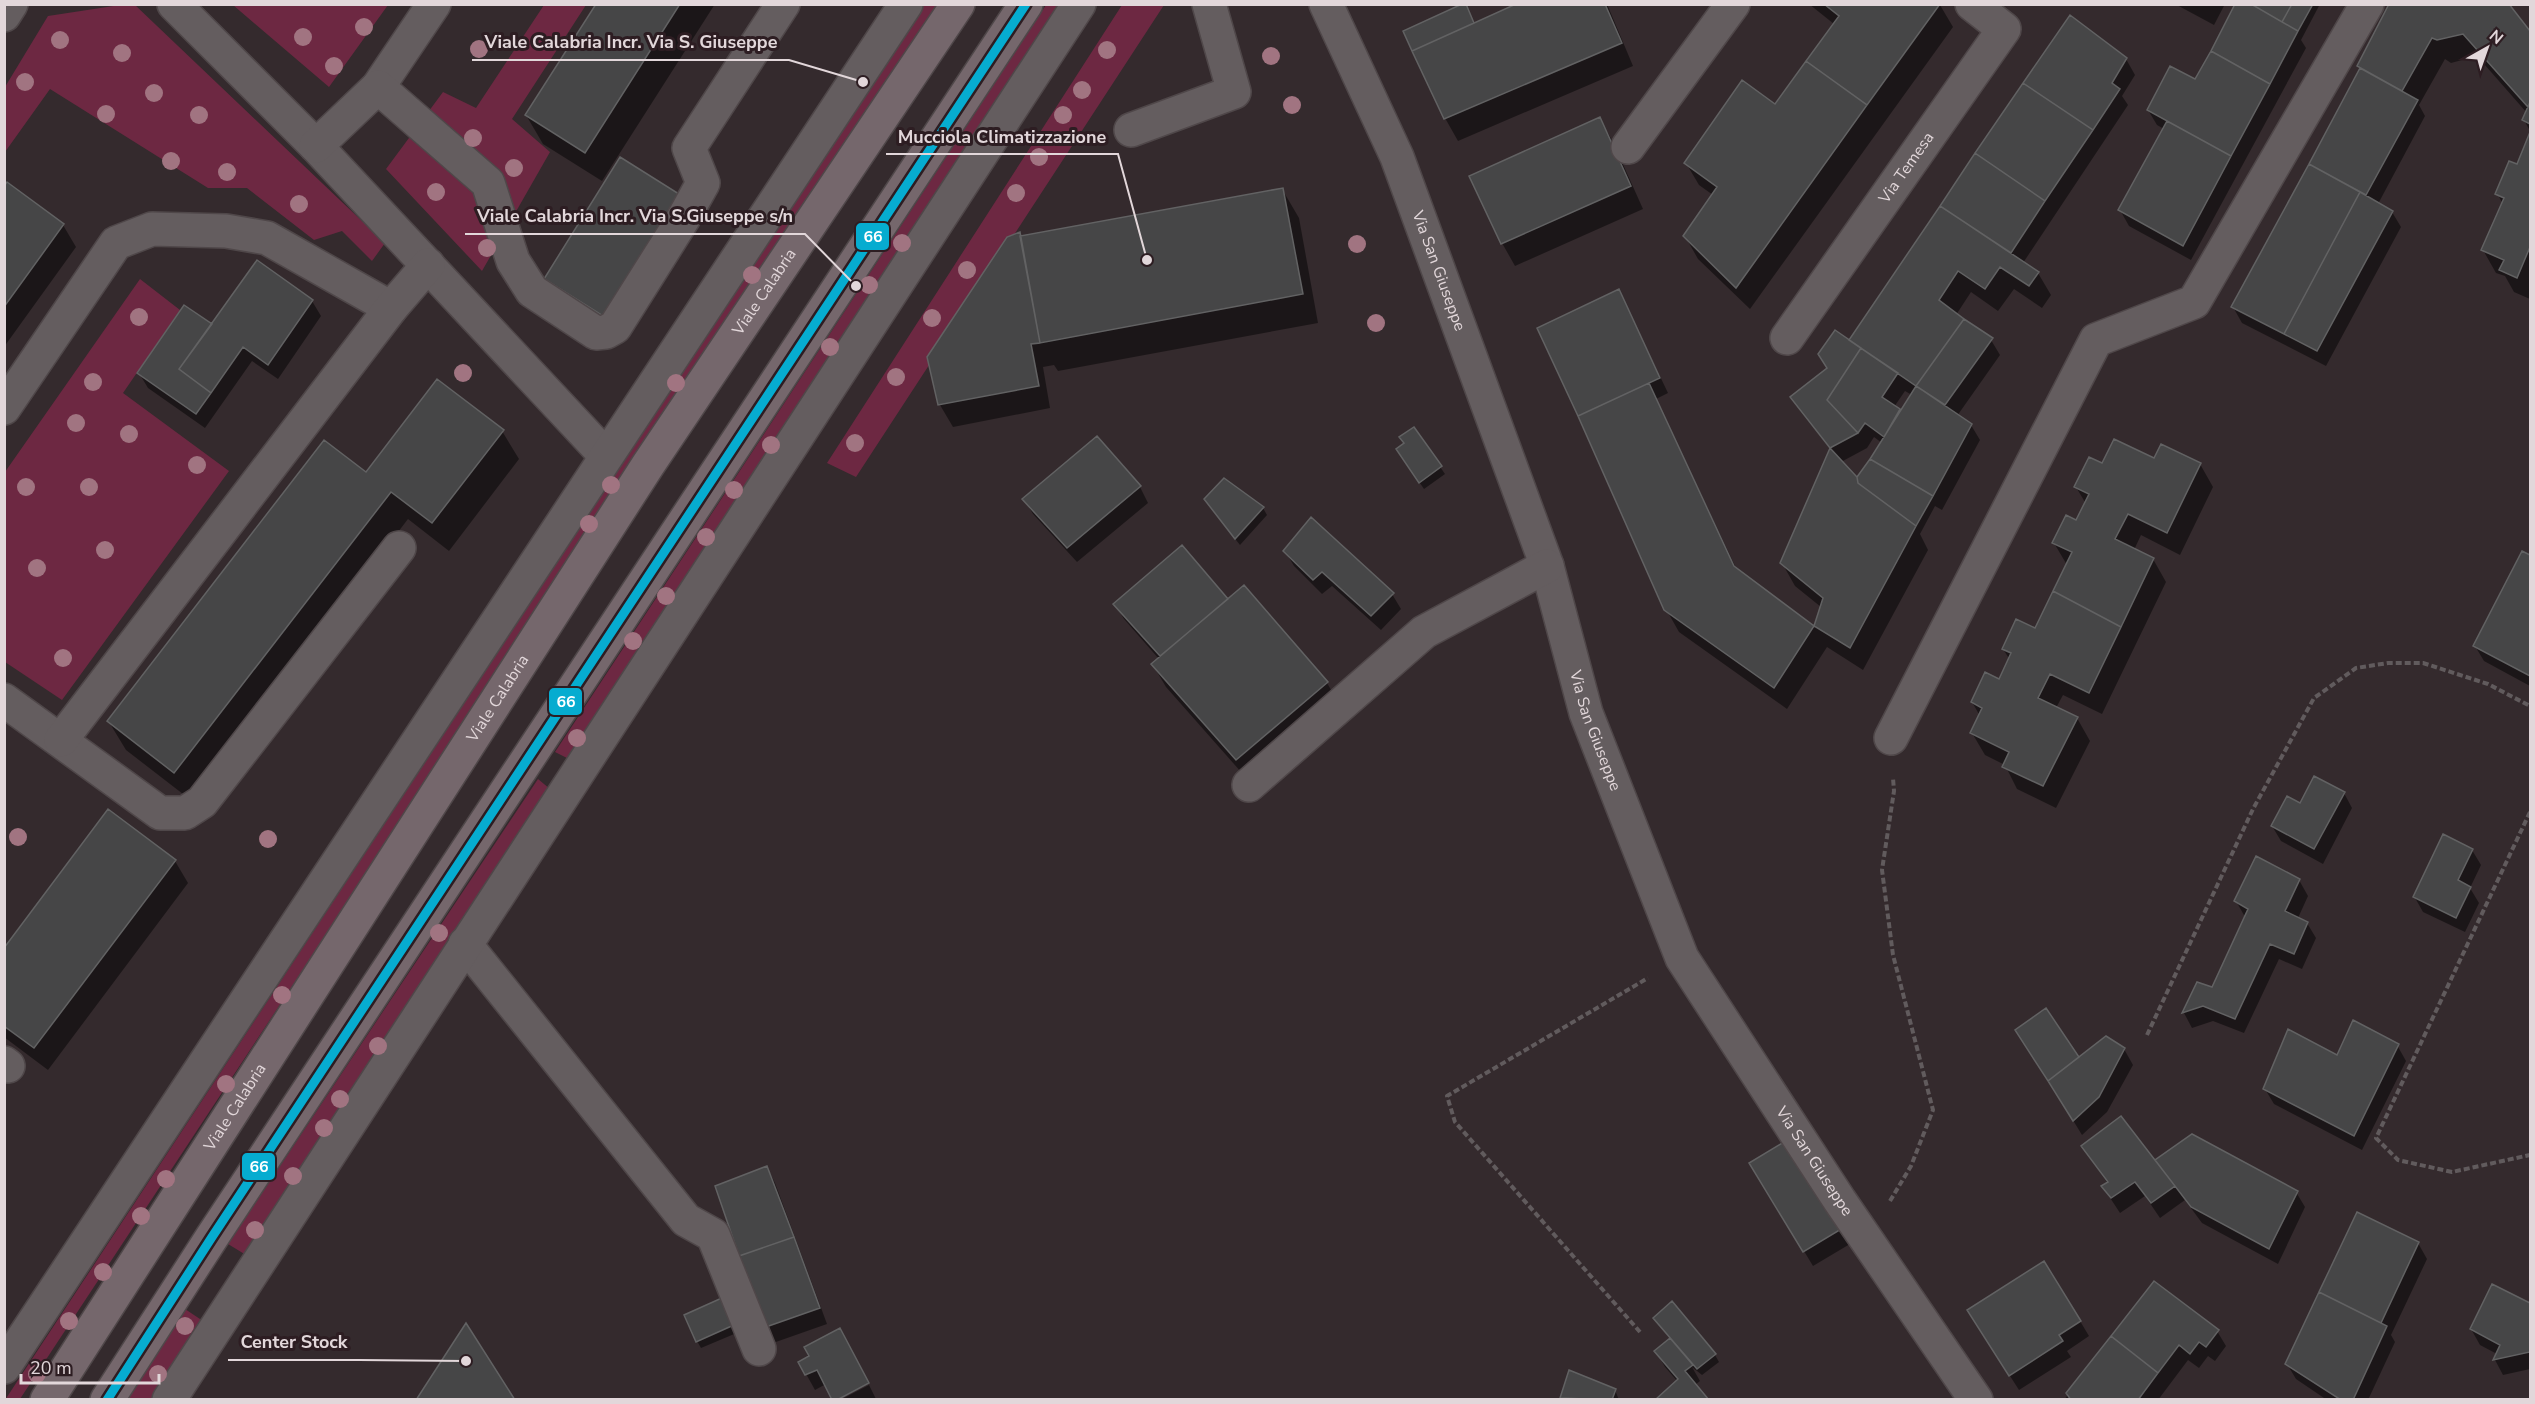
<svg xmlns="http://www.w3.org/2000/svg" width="2535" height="1404" viewBox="0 0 2535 1404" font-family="'Nunito Sans',sans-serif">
	<rect width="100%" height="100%" fill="#342a2d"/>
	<path fill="#6d2842" d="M120,5H135L385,243L372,261L342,231L314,240L247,188H208L50,89L5,152V87L48,16Z
		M233,5H388L329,87Z
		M544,5H586L512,119L550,152L482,271L386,169L443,92L476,108Z
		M923,5H939L20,1399L5,1400Z
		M1046,5H1066L569,759L555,752Z
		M1122,5H1164L856,477L827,463Z
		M140,279L180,310L123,393L229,471L62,700L5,662V472Z
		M538,779L550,789L246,1255L228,1244Z
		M182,1307L206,1323L154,1399L122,1400Z"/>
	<path fill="#0007" fill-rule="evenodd" d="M597,4H715L602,181L543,144L526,115Z
		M1521,4H1607L1633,66L1458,141L1445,118L1474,25Z
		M1809,4L1940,5L1953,27L1750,309L1698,259L1685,236L1713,195L1699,185L1686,163L1776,106L1834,24Z
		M2175,4H2225L2214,25Z
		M2235,4H2320L2301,40L2306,48L2191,260L2129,226L2120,210L2164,129L2157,125L2148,110L2196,81Z
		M2506,4L2530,34V131L2524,120L2527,113L2477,56L2451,63L2445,59L2419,105L2425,116L2378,204L2392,212L2401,227L2326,366L2242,323L2233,307L2361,70L2359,66Z
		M2070,17L2126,59L2135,75L2122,96L2128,105L2023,263L2038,273L2051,295L2042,308L2014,289L1998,311L1971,292L1956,315L1991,340L2000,355L1957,416L1971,425L1980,440L1942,510L1935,506L1920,534L1928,550L1863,670L1827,647L1787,709L1679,632L1666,609L1619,291L1668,393L1656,399L1737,570L1815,628L1821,607L1795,586L1782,563L1831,450L1801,412L1792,397L1829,369L1849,342ZM1905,391L1912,395L1900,411L1894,407ZM1874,437L1882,443L1857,480L1841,462L1867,448Z
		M1600,119L1613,142L1643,209L1515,266L1502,243Z
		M2530,135V299L2514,292L2505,276L2496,273L2483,250L2503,204L2497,193L2518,166Z
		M4,188L63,225L76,247L4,347Z
		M1282,189L1299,218L1318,323L1058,371L1054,365L1043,367L1050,408L953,427L940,405L929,358L1021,237Z
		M678,196L616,337L558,301L545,279Z
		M257,262L312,301L321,316L278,379L252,361L205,428L148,388L139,373L212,326Z
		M1414,429L1445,474L1424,489L1402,457L1405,444Z
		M502,431L519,459L449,551L408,519L192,801L126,750L109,722L366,474Z
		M1097,438L1140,487L1148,503L1077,562L1033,514L1024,499Z
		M2155,460L2200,464L2213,487L2180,555L2141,535L2134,550L2153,559L2166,582L2102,714L2063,695L2056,708L2077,718L2090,741L2056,808L2017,789L2005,765L1985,755L1972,733L1980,716L1972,702L1999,681L2010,660L2003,649L2036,630L2067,565L2054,543L2077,521L2086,504L2076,487L2102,465Z
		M1210,507L1263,508L1267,515L1240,545Z
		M1285,551L1392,594L1401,609L1381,630L1332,586L1322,594L1294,566Z
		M2523,553L2530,556V686L2484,661L2475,646Z
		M1243,587L1327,683L1340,705L1249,781L1166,687L1153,665L1159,659L1124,619L1115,604L1228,600Z
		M2344,793L2352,808L2323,864L2281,841L2272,826L2301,805Z
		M2472,850L2481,865L2470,888L2479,903L2465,932L2423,912L2414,896Z
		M175,861L188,883L48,1070L4,1037V950Z
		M2299,880L2308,896L2298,918L2307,923L2316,938L2302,969L2279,959L2244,1033L2213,1021L2192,1028L2184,1013L2197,984L2212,989L2245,917L2236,901Z
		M2397,1045L2406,1061L2362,1150L2274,1104L2265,1089L2338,1057Z
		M2124,1049L2133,1065L2107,1112L2082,1135L2054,1089L2078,1060Z
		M2192,1136L2296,1192L2305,1207L2278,1264L2202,1223L2185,1200L2160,1218L2145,1196L2120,1213L2103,1187L2108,1184L2083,1146L2155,1162Z
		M1794,1138L1855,1241L1813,1266L1760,1178Z
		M767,1167L775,1183L827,1324L773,1343L764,1328Z
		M2418,1243L2427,1259L2391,1335L2395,1342L2368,1400H2327L2296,1379L2287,1364Z
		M2154,1283L2217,1331L2226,1346L2215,1361L2208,1356L2199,1368L2188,1360L2158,1400H2064Z
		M2493,1286L2530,1305V1369L2503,1375L2495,1360L2497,1354L2480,1345L2471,1329Z
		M728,1306L739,1332L701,1348L697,1341Z
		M1654,1318L1715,1355L1719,1362L1702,1375L1692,1367L1700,1381L1695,1385L1678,1382L1665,1367L1656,1352L1671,1339Z
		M2080,1321L2089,1336L2067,1351L2071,1357L2019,1390L1978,1326Z
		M811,1357L826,1384L815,1390L800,1363Z
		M869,1385L876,1399L840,1400Z
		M1615,1390L1619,1400L1562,1398Z"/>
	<path fill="#464647" stroke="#626263" stroke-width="1.5" d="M596,4H680L585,153L525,115Z
		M1462,4H1466L1474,23L1412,51L1403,31Z
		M1516,4H1605L1622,43L1444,119L1412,51Z
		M1824,4H1940L1867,105L1806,61L1839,16Z
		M2235,4H2251L2298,31L2270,84L2211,51Z
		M2251,4H2292L2282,22Z
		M2292,4H2313L2298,31L2282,22Z
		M2389,4H2509L2530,31V102L2528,107L2463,34L2437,40L2432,38L2402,91L2357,66Z
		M2070,15L2127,58L2112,83L2120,89L2093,130L2023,83Z
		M2211,51L2270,84L2231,156L2147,110L2170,66L2195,79Z
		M1806,61L1867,105L1736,288L1683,236L1717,187L1684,163L1742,80L1775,104Z
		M2360,68L2418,100L2366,195L2309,164Z
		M2023,83L2093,130L2045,201L1975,153Z
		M2530,102V124L2522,120Z
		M1600,117L1631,186L1501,244L1469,176Z
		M2167,121L2231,156L2183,246L2118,210Z
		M2530,132V247L2517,278L2499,270L2504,260L2481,250L2504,198L2495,194L2509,161L2517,164Z
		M1975,153L2045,201L2011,253L1940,206Z
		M620,157L679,194L603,316L544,279Z
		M2309,164L2360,192L2284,334L2231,307Z
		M7,182L64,224L4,307V186Z
		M1283,188L1303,294L1040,343L1020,236Z
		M2360,192L2393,211L2317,351L2284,334Z
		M1940,206L2039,272L2029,286L2000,267L1985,289L1958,271L1939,300L1964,319L1916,386L1849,340Z
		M1020,232L1040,343L1031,344L1039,386L938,405L927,357L1007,237Z
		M257,260L313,300L268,365L243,347L211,393L179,369Z
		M1619,289L1660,378L1578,416L1537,328Z
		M184,305L212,324L179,369L211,393L196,414L137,373Z
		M1964,319L1993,338L1945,405L1916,386Z
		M1835,330L1861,348L1827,400L1858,433L1830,448L1790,397L1827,368L1818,354Z
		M1861,348L1898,373L1882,397L1900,409L1884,437L1865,423L1858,433L1827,400Z
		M437,379L504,430L432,523L391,492L174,773L107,721L324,440L366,472Z
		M1649,383L1734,566L1814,626L1774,688L1664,610L1578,416Z
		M1916,386L1972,424L1933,496L1870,459Z
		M1414,427L1442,466L1419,483L1396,449L1404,443L1399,437Z
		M1097,436L1141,486L1067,548L1022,499Z
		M2114,439L2154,458L2161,444L2201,463L2167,533L2128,514L2115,539L2154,558L2121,627L2053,591L2072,552L2052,543L2066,515L2076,520L2089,494L2074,487L2089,457L2102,463Z
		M1830,448L1857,477L1858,483L1916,526L1850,648L1814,626L1823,598L1780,563Z
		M1870,459L1933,496L1916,526L1858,483L1857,477Z
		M1224,478L1264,507L1235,539L1204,499Z
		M1311,517L1394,593L1371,616L1322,572L1313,580L1283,551Z
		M1182,545L1228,599L1160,656L1113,604Z
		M2522,551L2530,555V676L2473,646Z
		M1244,585L1328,682L1236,760L1151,664Z
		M2053,591L2121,627L2089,693L2050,674L2038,698L2078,717L2043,786L2002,767L2009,752L1970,733L1982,708L1971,702L1985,672L1999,679L2011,653L2002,649L2016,619L2035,628Z
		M2314,776L2345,792L2314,849L2271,826L2287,796L2300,803Z
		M108,809L176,860L34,1048L4,1026V948Z
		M2443,834L2473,849L2458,880L2471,887L2456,918L2413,897Z
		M2256,856L2300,879L2285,911L2308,922L2294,954L2270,944L2235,1019L2203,1006L2182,1013L2197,982L2212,987L2248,909L2234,901Z
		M2046,1008L2079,1057L2048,1081L2015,1030Z
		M2353,1020L2399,1044L2354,1136L2263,1089L2288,1029L2337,1055Z
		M2106,1036L2125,1048L2099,1097L2073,1121L2048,1081Z
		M2121,1116L2175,1186L2151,1203L2135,1182L2111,1198L2101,1186L2108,1182L2081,1146Z
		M2192,1134L2298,1191L2269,1249L2191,1207L2155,1160Z
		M1794,1136L1848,1225L1803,1252L1749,1163Z
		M767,1166L794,1237L739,1256L715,1186Z
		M2357,1212L2419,1242L2381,1323L2319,1292Z
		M794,1237L820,1308L763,1328L739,1256Z
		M2044,1261L2081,1321L2059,1335L2063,1341L2009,1376L1967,1310Z
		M2154,1281L2219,1330L2206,1347L2199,1342L2190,1354L2179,1345L2158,1373L2111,1336Z
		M2492,1284L2530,1303V1352L2493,1360L2500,1345L2470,1329Z
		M2319,1292L2387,1326L2353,1400H2341L2285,1364Z
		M724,1297L736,1324L696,1342L684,1315Z
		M1672,1301L1716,1354L1697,1369L1653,1318Z
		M466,1323L515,1400H416Z
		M840,1328L869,1383L837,1400H832L817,1370L805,1375L798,1362L809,1356L804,1347Z
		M2111,1336L2158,1373L2138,1400H2071L2066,1393Z
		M1670,1338L1693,1365L1685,1371L1709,1400H1655L1678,1379L1654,1351Z
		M1569,1370L1616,1389L1612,1400L1560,1398Z"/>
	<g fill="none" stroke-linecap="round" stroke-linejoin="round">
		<defs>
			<g id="minor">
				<path d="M174,4L316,146L606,456"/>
				<path id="s1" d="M1326,4L1397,157L1547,566L1586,713L1682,958L1840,1201L1976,1400"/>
				<path d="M4,15L11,4"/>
				<path d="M378,87L434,4"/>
				<path d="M1131,130L1234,92L1209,4"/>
				<path d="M316,146L378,87L488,183L513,261L532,291L596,333L606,332L615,327L683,219L703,183L689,148L783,4"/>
				<path d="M1628,147L1733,4"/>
				<path id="s2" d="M1787,338L2004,29L1972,4"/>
				<path d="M4,408L116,243L152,229L226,231L267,238L391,308"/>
				<path d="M4,700L160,813H185L202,802L399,548"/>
				<path d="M1891,738L2096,340L2194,302L2367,4"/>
				<path d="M61,740L391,308L428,265"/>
				<path d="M1249,785L1424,632L1547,566"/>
				<path d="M465,944L686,1220L713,1235L759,1349"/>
				<path d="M4,1063L8,1066"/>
				<path d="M4,1367L906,4"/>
				<path d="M169,1400L1079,4"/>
			</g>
			<g id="major">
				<path id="s3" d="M47,1400L648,465L958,4"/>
				<path d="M107,1400L212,1237L1026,4"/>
			</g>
		</defs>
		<use href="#minor" stroke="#4f4749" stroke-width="36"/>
		<use href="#major" stroke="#4f4749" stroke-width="36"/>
		<path stroke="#615b5d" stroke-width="4" stroke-dasharray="6 3" stroke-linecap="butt" d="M2530,812L2376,1138L2398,1160L2452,1172L2530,1155
			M2147,1035L2253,809L2314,698L2356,668L2388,663H2423L2488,684L2530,706
			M1890,1201L1911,1166L1933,1110L1893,955L1882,870L1894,791L1893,778
			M1640,1332L1455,1122L1447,1096L1648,978"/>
		<use href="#minor" stroke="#645d5f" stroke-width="33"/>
		<use href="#major" stroke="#75676c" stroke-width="33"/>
		<defs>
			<path id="bus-1" d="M107,1400L212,1237L1026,4"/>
		</defs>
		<use href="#bus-1" stroke="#2d1d22" stroke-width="14"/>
		<use href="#bus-1" stroke="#06acd0" stroke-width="9"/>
	</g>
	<g fill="#a17481">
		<circle cx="364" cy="27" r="9"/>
		<circle cx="303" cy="37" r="9"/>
		<circle cx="60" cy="40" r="9"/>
		<circle cx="479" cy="49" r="9"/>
		<circle cx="1107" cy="50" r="9"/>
		<circle cx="122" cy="53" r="9"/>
		<circle cx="1271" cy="56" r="9"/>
		<circle cx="334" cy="66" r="9"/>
		<circle cx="25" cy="82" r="9"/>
		<circle cx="1082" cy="90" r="9"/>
		<circle cx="154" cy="93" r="9"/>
		<circle cx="1292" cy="105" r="9"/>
		<circle cx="106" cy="114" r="9"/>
		<circle cx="199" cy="115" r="9"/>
		<circle cx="1063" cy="115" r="9"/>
		<circle cx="473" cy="138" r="9"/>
		<circle cx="1039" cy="157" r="9"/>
		<circle cx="171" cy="161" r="9"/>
		<circle cx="514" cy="168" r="9"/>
		<circle cx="227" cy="172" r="9"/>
		<circle cx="436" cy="192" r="9"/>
		<circle cx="1016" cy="193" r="9"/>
		<circle cx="299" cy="204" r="9"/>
		<circle cx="902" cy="243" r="9"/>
		<circle cx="1357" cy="244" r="9"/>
		<circle cx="487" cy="248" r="9"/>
		<circle cx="967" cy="270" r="9"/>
		<circle cx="752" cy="275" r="9"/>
		<circle cx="869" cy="285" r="9"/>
		<circle cx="139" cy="317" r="9"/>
		<circle cx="932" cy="318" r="9"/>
		<circle cx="1376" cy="323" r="9"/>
		<circle cx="830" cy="347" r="9"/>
		<circle cx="463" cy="373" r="9"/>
		<circle cx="896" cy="377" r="9"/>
		<circle cx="93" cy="382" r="9"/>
		<circle cx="676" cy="383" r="9"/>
		<circle cx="76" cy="423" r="9"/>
		<circle cx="129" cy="434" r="9"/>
		<circle cx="855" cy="443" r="9"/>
		<circle cx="771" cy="445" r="9"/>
		<circle cx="197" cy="465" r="9"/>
		<circle cx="611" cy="485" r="9"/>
		<circle cx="26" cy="487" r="9"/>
		<circle cx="89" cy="487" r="9"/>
		<circle cx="734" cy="490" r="9"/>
		<circle cx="589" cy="524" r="9"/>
		<circle cx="706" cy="537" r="9"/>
		<circle cx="105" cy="550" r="9"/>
		<circle cx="37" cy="568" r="9"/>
		<circle cx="666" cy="596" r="9"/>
		<circle cx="633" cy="641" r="9"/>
		<circle cx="63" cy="658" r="9"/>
		<circle cx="577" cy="738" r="9"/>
		<circle cx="18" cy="837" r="9"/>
		<circle cx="268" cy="839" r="9"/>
		<circle cx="439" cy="933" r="9"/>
		<circle cx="282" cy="995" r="9"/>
		<circle cx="378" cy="1046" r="9"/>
		<circle cx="226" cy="1084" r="9"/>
		<circle cx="340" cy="1099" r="9"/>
		<circle cx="324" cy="1128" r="9"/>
		<circle cx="293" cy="1176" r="9"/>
		<circle cx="166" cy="1179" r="9"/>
		<circle cx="141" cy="1216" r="9"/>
		<circle cx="255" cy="1230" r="9"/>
		<circle cx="103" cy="1272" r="9"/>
		<circle cx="69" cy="1321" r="9"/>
		<circle cx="185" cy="1326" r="9"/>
		<circle cx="37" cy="1374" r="9"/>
		<circle cx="158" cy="1374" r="9"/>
	</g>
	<g text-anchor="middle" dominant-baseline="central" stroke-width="6" stroke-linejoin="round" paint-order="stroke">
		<g font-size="16" fill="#e2d7da" stroke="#2d1d22">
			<text stroke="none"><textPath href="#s2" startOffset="208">Via Temesa</textPath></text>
			<text stroke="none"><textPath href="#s1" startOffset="290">Via San Giuseppe</textPath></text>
			<text stroke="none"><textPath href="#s3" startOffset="1320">Viale Calabria</textPath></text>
			<text stroke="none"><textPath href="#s3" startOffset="834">Viale Calabria</textPath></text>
			<text stroke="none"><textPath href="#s1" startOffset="776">Via San Giuseppe</textPath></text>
			<text stroke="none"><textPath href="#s3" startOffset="348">Viale Calabria</textPath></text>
			<text stroke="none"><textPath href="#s1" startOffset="1262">Via San Giuseppe</textPath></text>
		</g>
	</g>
	<path fill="none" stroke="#e2d7da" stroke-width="2" d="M863 82L789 60H472M1147 260L1118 154H886M856 286L805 234H465M466 1361L359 1360H228"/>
	<g fill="#e2d7da" stroke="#2d1d22" stroke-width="2">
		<circle cx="863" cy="82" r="6"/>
		<circle cx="1147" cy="260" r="6"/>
		<circle cx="856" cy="286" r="6"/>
		<circle cx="466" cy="1361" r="6"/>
	</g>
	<g font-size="18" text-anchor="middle" font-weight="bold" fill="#e2d7da" stroke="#2d1d22" stroke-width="6" stroke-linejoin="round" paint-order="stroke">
		<text x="631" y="48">Viale Calabria Incr. Via S. Giuseppe</text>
		<text x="1002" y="143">Mucciola Climatizzazione</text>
		<text x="635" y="222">Viale Calabria Incr. Via S.Giuseppe s/n</text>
		<text x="294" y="1348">Center Stock</text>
	</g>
	<g stroke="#2d1d22" stroke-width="2">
		<rect x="855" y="222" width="35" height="29" rx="6" fill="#06acd0"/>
		<rect x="548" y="687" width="35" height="29" rx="6" fill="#06acd0"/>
		<rect x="241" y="1152" width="35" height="29" rx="6" fill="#06acd0"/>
	</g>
	<g font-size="16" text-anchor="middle" font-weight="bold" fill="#fff">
		<text x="873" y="242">66</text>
		<text x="566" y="707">66</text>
		<text x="259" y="1172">66</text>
	</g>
	<rect width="2535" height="1404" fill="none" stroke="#e2d7da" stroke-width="12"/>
	<g transform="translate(2487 48) rotate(40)" stroke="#2d1d22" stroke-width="4.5" paint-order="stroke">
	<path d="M0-4.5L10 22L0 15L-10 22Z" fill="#e2d7da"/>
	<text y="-9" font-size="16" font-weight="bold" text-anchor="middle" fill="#e2d7da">N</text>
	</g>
	<path d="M21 1374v9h138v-9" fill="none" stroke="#e2d7da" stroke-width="3"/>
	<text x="30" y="1374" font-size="18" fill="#e2d7da" stroke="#2d1d22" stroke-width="4.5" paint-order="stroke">20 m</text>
</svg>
